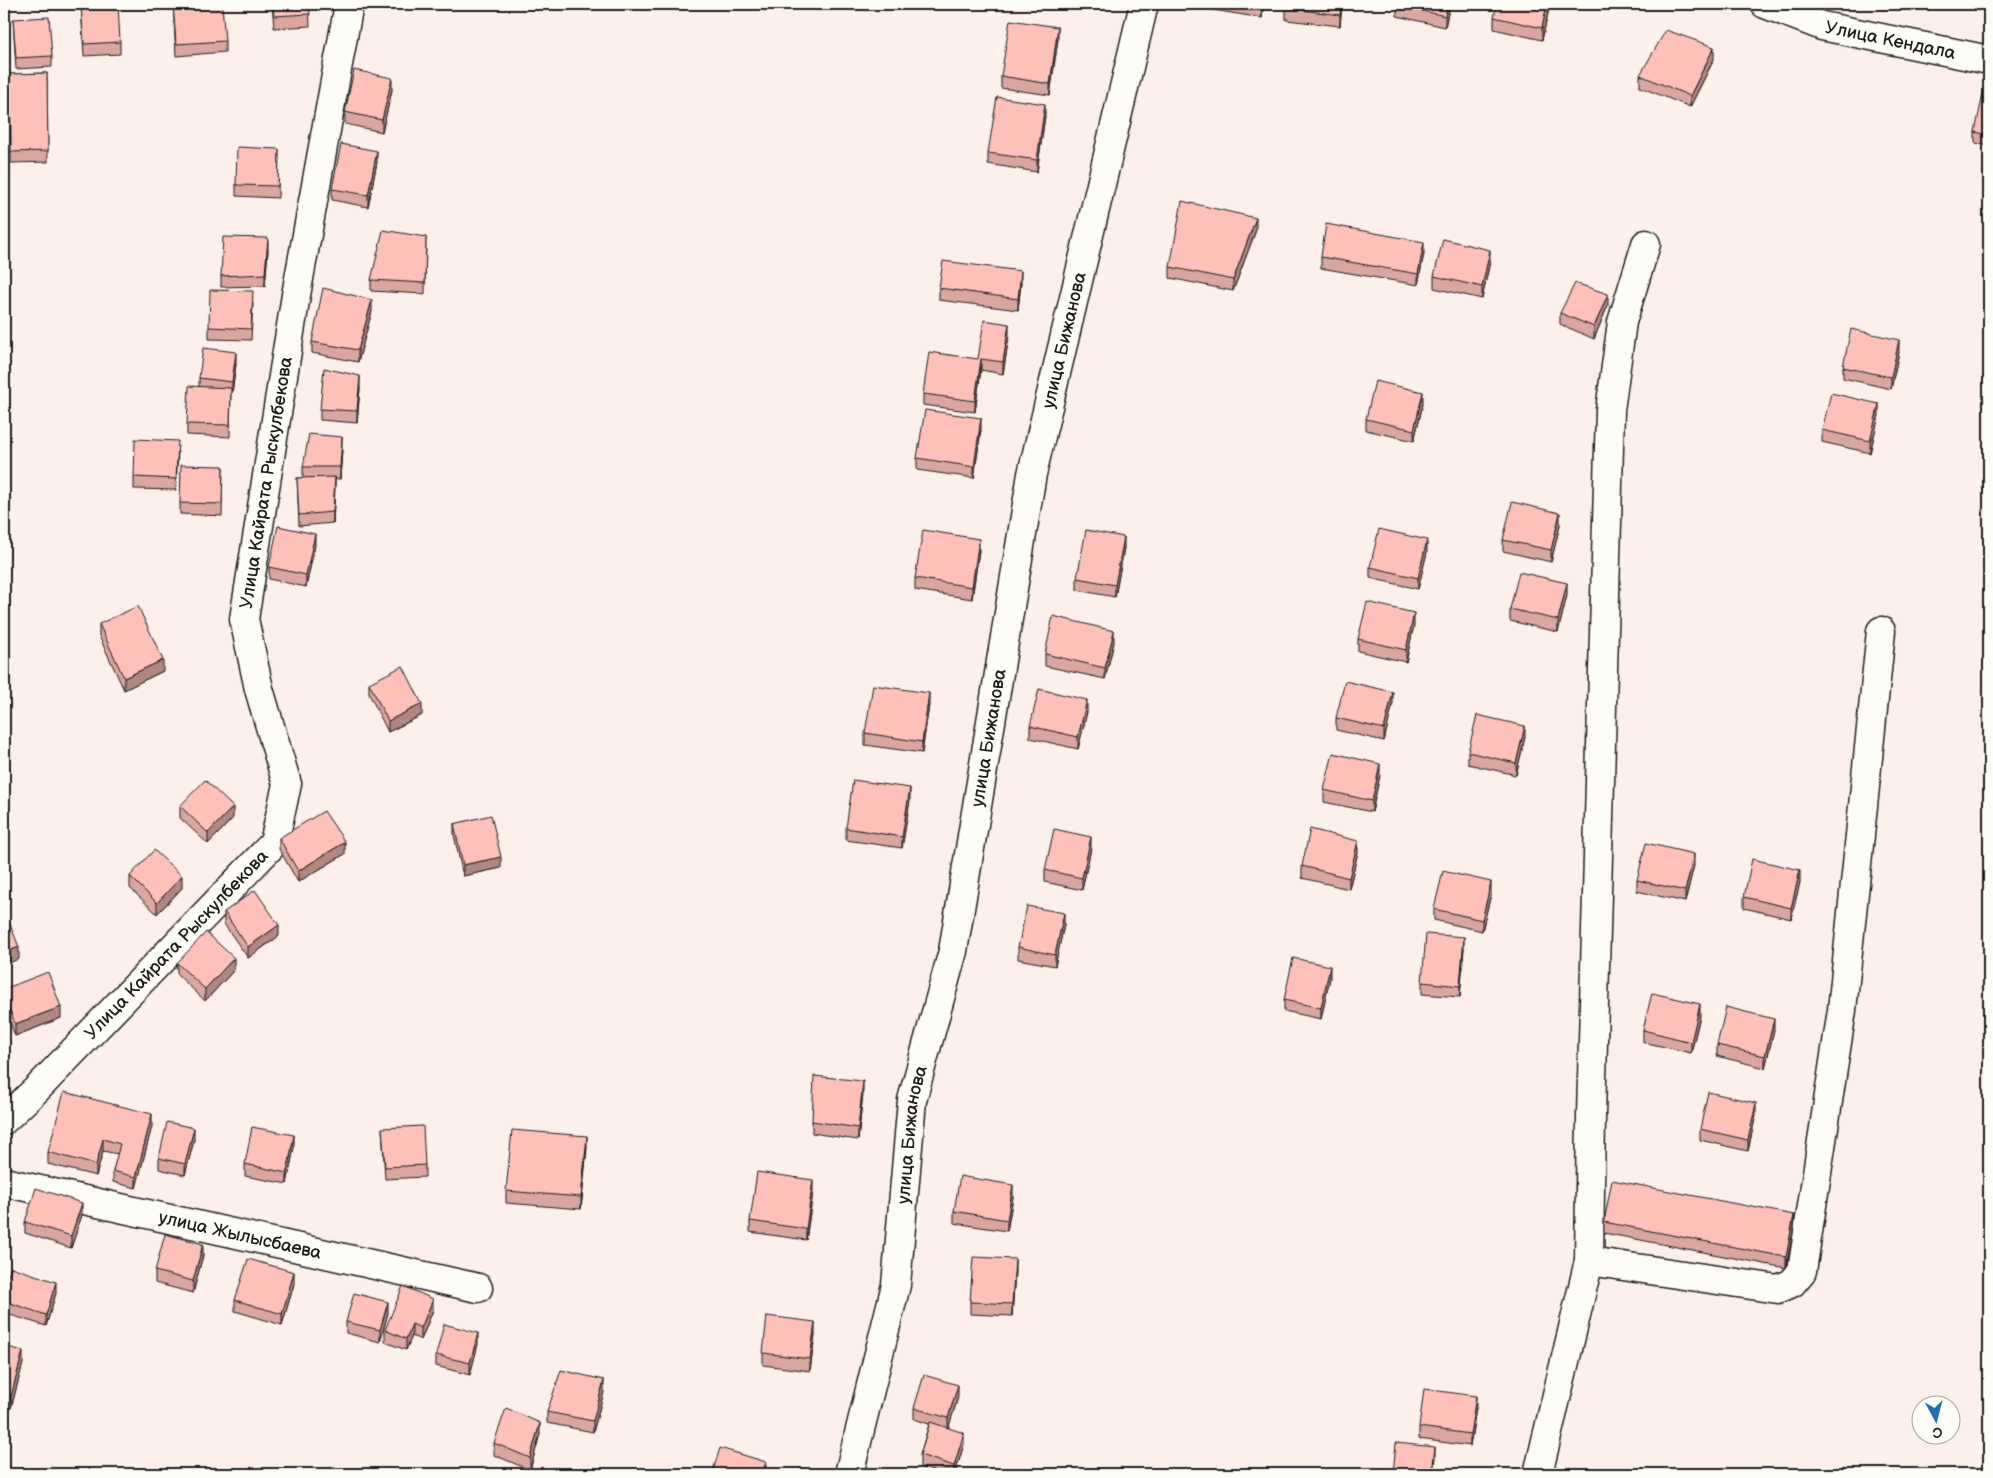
<svg xmlns="http://www.w3.org/2000/svg" width="1993" height="1478" viewBox="0 0 1993 1478" font-family="'Balsamiq Sans',sans-serif">
	<rect width="100%" height="100%" fill="#fdf0eb"/>
	<filter id="ink" filterUnits="userSpaceOnUse"><feTurbulence type="fractalNoise" baseFrequency=".02" numOctaves="2"/><feDisplacementMap in="SourceGraphic" scale="10" xChannelSelector="R" yChannelSelector="G"/><feConvolveMatrix kernelMatrix="1 2 1 2 8 2 1 2 1" color-interpolation-filters="sRGB"/></filter>
	<g filter="url(#ink)">
		<g fill="none" stroke-linecap="round" stroke-linejoin="round">
			<defs>
				<g id="minor">
					<path id="s1" d="M1765,4L1822,26L1989,60"/>
					<path id="s2" d="M4,1120L37,1089L274,843L287,784L259,689L244,619L296,295L349,4"/>
					<path id="s3" d="M4,1182L478,1288"/>
					<path d="M1589,1261L1778,1289L1792,1283L1802,1271L1842,1010L1881,631"/>
					<path id="s4" d="M849,1474L896,1285L912,1100L953,951L1032,474L1144,4"/>
					<path d="M1538,1474L1589,1261L1591,1116L1610,410L1622,322L1646,244"/>
				</g>
			</defs>
			<use href="#minor" stroke="#1c1c1c" stroke-width="31"/>
			<use href="#minor" stroke="#fdfcf7" stroke-width="28"/>
		</g>
		<path fill="#daa6a0" stroke="#1c1c1c" d="M173,4L225,41V52L176,56Z
			M272,4H309L310,26L274,28Z
			M1201,4H1264L1262,18L1201,8Z
			M1286,4H1342L1340,26L1286,20Z
			M1397,4H1450L1445,27L1397,16Z
			M1550,4L1542,40L1494,29V17Z
			M1941,4H1975L1974,9Z
			M81,6L120,42V54L84,56Z
			M13,19L52,56V67L16,69Z
			M1058,39L1050,95L1001,88V76Z
			M1714,59L1690,107L1640,87V75Z
			M47,73L48,162L11,163L10,74Z
			M392,90L382,132L345,124V112Z
			M1989,96V146L1975,143V132Z
			M1045,116L1037,172L988,164V153Z
			M279,149L278,198L236,196V185Z
			M377,162L368,207L332,200V189Z
			M1256,230L1233,291L1170,278V267Z
			M426,237L425,294L371,291V280Z
			M268,250L265,286L221,287V276Z
			M1424,253L1418,285L1321,268V257Z
			M1490,261L1482,299L1434,288V276Z
			M1021,283L1018,310L939,300V288Z
			M253,303L251,340L209,339V327Z
			M1608,305L1594,339L1560,324V313Z
			M372,311L358,362L312,353V342Z
			M1009,336L1003,374L981,370L975,412L923,405V394L978,359Z
			M1899,352L1891,389L1843,378V367Z
			M236,364L232,393H231L230,437L187,435V424L199,387V378Z
			M360,388L357,423L320,420V409Z
			M1423,404L1414,441L1366,430V419Z
			M1879,415L1870,453L1822,442V430Z
			M981,430L974,478L917,470V458Z
			M342,449L340,479H335L333,523L299,526L297,478H303V467Z
			M178,452L176,490L134,489V477Z
			M223,466L222,516L180,514V503Z
			M1560,525L1551,562L1503,551V540Z
			M315,545L306,587L269,579V567Z
			M1124,548L1115,597L1077,590V578Z
			M979,550L972,599L915,590V578Z
			M1427,552L1418,589L1370,578V567Z
			M1567,595L1558,632L1510,621V609Z
			M99,624L163,671L124,690L99,636Z
			M1414,625L1406,662L1358,651V639Z
			M1114,642L1105,679L1045,666V654Z
			M369,683L422,715L388,732L369,694Z
			M1393,703L1384,741L1336,730V718Z
			M929,705L922,753L865,745V733Z
			M1087,712L1078,749L1030,738V726Z
			M1525,737L1516,775L1468,764V752Z
			M1380,775L1372,812L1324,802V790Z
			M910,800L902,848L846,840V828Z
			M180,806L233,818L208,844L180,818Z
			M454,824L501,868L463,876L454,835Z
			M279,838L345,854L298,882L279,849Z
			M1091,848L1082,890L1045,882V870Z
			M1358,852L1349,889L1302,878V866Z
			M1694,865L1685,902L1637,891V880Z
			M130,876L182,888L157,914L130,888Z
			M1800,882L1791,919L1744,908V897Z
			M1491,894L1482,931L1434,920V909Z
			M224,912L279,936L248,958L224,924Z
			M1064,925L1055,966L1018,959V947Z
			M1464,948L1460,997L1422,994V982Z
			M177,963L234,970L205,1001L177,974Z
			M1330,978L1321,1019L1284,1011V1000Z
			M4,989L61,1018L15,1036L4,1006Z
			M1700,1016L1691,1053L1643,1042V1030Z
			M1774,1030L1765,1068L1717,1056V1045Z
			M863,1093L858,1140L812,1133V1121Z
			M1756,1114L1748,1151L1700,1140V1129Z
			M152,1126L136,1188L113,1182V1171L118,1154L103,1151L96,1176L48,1164V1152Z
			M382,1128L425,1165V1177L385,1179Z
			M194,1140L185,1175L159,1169V1158Z
			M294,1147L287,1184L245,1176V1164Z
			M587,1147L581,1209L506,1203V1191Z
			M813,1192L806,1240L750,1232V1221Z
			M1013,1197L1007,1231L954,1223V1211Z
			M82,1215L71,1248L25,1233V1222Z
			M1604,1222L1794,1227L1786,1268L1604,1233Z
			M203,1255L193,1293L155,1283V1271Z
			M1015,1270L1012,1316L970,1314V1302Z
			M294,1284L282,1325L235,1311V1300Z
			M4,1288L56,1293L46,1326L4,1313Z
			M433,1310L421,1340L412,1336L406,1350L385,1342V1330Z
			M388,1313L380,1342L346,1333V1322Z
			M815,1334L810,1371L763,1365V1353Z
			M478,1344L470,1375L436,1366V1355Z
			M4,1346L23,1363L11,1408L4,1406Z
			M604,1392L593,1432L547,1423V1412Z
			M958,1397L948,1428L964,1444L955,1474H943L920,1467V1455L929,1424L914,1419V1408Z
			M1476,1408L1470,1446L1419,1439V1427Z
			M540,1434L530,1470L494,1455V1443Z"/>
		<path fill="#b18782" stroke="#1c1c1c" d="M1262,4H1264L1262,18Z
			M1341,4H1342L1340,26V15Z
			M1448,4H1450L1445,27V16Z
			M1547,4H1550L1542,40V28Z
			M1058,27V39L1050,95V84Z
			M1714,47V59L1690,107V96Z
			M392,78V90L382,132V120Z
			M1045,104V116L1037,172V160Z
			M377,151V162L368,207V195Z
			M1256,218V230L1233,291V280Z
			M268,238V250L265,286V274Z
			M1424,242V253L1418,285V274Z
			M1490,250V261L1482,299V287Z
			M1021,271V283L1018,310V299Z
			M1608,294V305L1594,339V327Z
			M372,300V311L358,362V350Z
			M1009,324V336L1003,374V362Z
			M1899,340V352L1891,389V377Z
			M236,352V364L232,393V382Z
			M981,359V370L975,412V401Z
			M360,376V388L357,423V411Z
			M1423,392V404L1414,441V430Z
			M1879,404V415L1870,453V441Z
			M981,418V430L974,478V467Z
			M342,437V449L340,479V467Z
			M335,477V489L333,523V512Z
			M1560,513V525L1551,562V550Z
			M315,534V545L306,587V575Z
			M1124,537V548L1115,597V585Z
			M979,539V550L972,599V587Z
			M1427,540V552L1418,589V578Z
			M1567,583V595L1558,632V620Z
			M1414,613V625L1406,662V650Z
			M1114,631V642L1105,679V668Z
			M163,660V671L124,690V678Z
			M1393,692V703L1384,741V729Z
			M929,693V705L922,753V742Z
			M1087,700V712L1078,749V737Z
			M422,704V715L388,732V721Z
			M1525,726V737L1516,775V763Z
			M1380,764V775L1372,812V801Z
			M910,788V800L902,848V837Z
			M233,807V818L208,844V833Z
			M1091,837V848L1082,890V878Z
			M1358,841V852L1349,889V878Z
			M345,842V854L298,882V871Z
			M1694,854V865L1685,902V891Z
			M501,857V868L463,876V865Z
			M1800,870V882L1791,919V908Z
			M182,876V888L157,914V903Z
			M1491,882V894L1482,931V920Z
			M1064,913V925L1055,966V955Z
			M279,925V936L248,958V947Z
			M1464,937V948L1460,997V986Z
			M19,947V959L4,965V953Z
			M234,958V970L205,1001V989Z
			M1330,966V978L1321,1019V1008Z
			M1700,1004V1016L1691,1053V1042Z
			M61,1007V1018L15,1036V1024Z
			M1774,1019V1030L1765,1068V1056Z
			M863,1081V1093L858,1140V1128Z
			M1756,1103V1114L1748,1151V1140Z
			M152,1114V1126L136,1188V1177Z
			M194,1128V1140L185,1175V1164Z
			M294,1135V1147L287,1184V1173Z
			M587,1136V1147L581,1209V1197Z
			M103,1139V1151L96,1176V1165Z
			M813,1180V1192L806,1240V1229Z
			M1013,1185V1197L1007,1231V1220Z
			M82,1203V1215L71,1248V1236Z
			M1794,1215V1227L1786,1268V1257Z
			M203,1244V1255L193,1293V1281Z
			M1015,1259V1270L1012,1316V1304Z
			M294,1272V1284L282,1325V1314Z
			M56,1282V1293L46,1326V1315Z
			M433,1299V1310L421,1340V1328Z
			M388,1302V1313L380,1342V1330Z
			M815,1322V1334L810,1371V1359Z
			M412,1324V1336L406,1350V1339Z
			M478,1333V1344L470,1375V1363Z
			M23,1351V1363L11,1408V1396Z
			M604,1380V1392L593,1432V1421Z
			M958,1385V1397L948,1430V1418Z
			M1476,1396V1408L1470,1446V1434Z
			M8,1407V1419L4,1431V1419Z
			M540,1423V1434L530,1470V1458Z
			M964,1433V1444L955,1474H954V1466Z
			M1435,1447V1458L1433,1474H1432Z
			M766,1462V1474H762Z"/>
		<path fill="#fdc1ba" stroke="#1c1c1c" d="M118,4L120,42L84,44L81,6Z
			M173,4H222L225,41L176,44Z
			M273,4H309L310,14L274,16Z
			M1247,4H1262V6Z
			M1286,4H1341L1340,15L1286,8Z
			M1397,4H1448L1445,16L1397,5Z
			M1497,4H1547L1542,28L1494,17Z
			M49,17L52,56L16,58L13,19Z
			M1010,20L1058,27L1050,84L1001,76Z
			M1666,30L1714,47L1690,96L1640,75Z
			M354,70L392,78L382,120L345,112Z
			M47,73L48,151L11,152L10,74Z
			M1983,94L1989,96V135L1975,132Z
			M997,97L1045,104L1037,160L988,153Z
			M341,144L377,151L368,195L332,189Z
			M237,147L279,149L278,186L236,185Z
			M1182,201L1256,218L1233,280L1170,267Z
			M1326,224L1424,242L1418,274L1321,257Z
			M383,230L426,237L425,283L371,280Z
			M223,237L268,238L265,274L221,276Z
			M1443,239L1490,250L1482,287L1434,276Z
			M943,261L1021,271L1018,299L939,288Z
			M1575,283L1608,294L1594,327L1560,313Z
			M323,288L372,300L358,350L312,342Z
			M210,290L253,291L251,329L209,327Z
			M984,320L1009,324L1003,362L981,359L975,401L923,394L929,352L978,359Z
			M1851,329L1899,340L1891,377L1843,367Z
			M203,348L236,352L232,382L199,378Z
			M324,368L360,376L357,411L320,409Z
			M1375,381L1423,392L1414,430L1366,419Z
			M189,386L231,388L230,425L187,424Z
			M1831,393L1879,404L1870,441L1822,430Z
			M925,410L981,418L974,467L917,458Z
			M309,434L342,437L340,467H303Z
			M135,439L178,441L176,479L134,477Z
			M181,465L223,466L222,504L180,503Z
			M335,477L333,512L299,515L297,478Z
			M1512,502L1560,513L1551,550L1503,540Z
			M278,526L315,534L306,575L269,567Z
			M1379,529L1427,540L1418,578L1370,567Z
			M923,530L979,539L972,587L915,578Z
			M1086,530L1124,537L1115,585L1077,578Z
			M1519,572L1567,583L1558,620L1510,609Z
			M1367,602L1414,613L1406,650L1358,639Z
			M138,606L163,660L124,678L99,624Z
			M1053,616L1114,631L1105,668L1045,654Z
			M403,666L422,704L388,721L369,683Z
			M1345,681L1393,692L1384,729L1336,718Z
			M873,685L929,693L922,742L865,733Z
			M1039,689L1087,700L1078,737L1030,726Z
			M1477,715L1525,726L1516,763L1468,752Z
			M1333,753L1380,764L1372,801L1324,790Z
			M205,780L233,807L208,833L180,806Z
			M853,780L910,788L902,837L846,828Z
			M324,811L345,842L298,871L279,838Z
			M491,815L501,857L463,865L454,824Z
			M1054,829L1091,837L1082,878L1045,870Z
			M1310,829L1358,841L1349,878L1302,866Z
			M1646,843L1694,854L1685,891L1637,880Z
			M154,850L182,876L157,903L130,876Z
			M1752,859L1800,870L1791,908L1744,897Z
			M1443,871L1491,882L1482,920L1434,909Z
			M255,890L279,925L248,947L224,912Z
			M1027,906L1064,913L1055,955L1018,947Z
			M5,912L19,947L4,953V913Z
			M206,932L234,958L205,989L177,963Z
			M1426,934L1464,937L1460,986L1422,982Z
			M1293,958L1330,966L1321,1008L1284,1000Z
			M48,972L61,1007L15,1024L4,994V989Z
			M1652,993L1700,1004L1691,1042L1643,1030Z
			M1726,1007L1774,1019L1765,1056L1717,1045Z
			M814,1076L863,1081L858,1128L812,1121Z
			M64,1092L152,1114L136,1177L113,1171L120,1144L103,1139L96,1165L48,1152Z
			M1708,1092L1756,1103L1748,1140L1700,1129Z
			M167,1122L194,1128L185,1164L159,1158Z
			M423,1126L425,1165L385,1167L382,1128Z
			M252,1127L294,1135L287,1173L245,1164Z
			M512,1130L587,1136L581,1197L506,1191Z
			M757,1172L813,1180L806,1229L750,1221Z
			M960,1176L1013,1185L1007,1220L954,1211Z
			M1612,1180L1794,1215L1786,1257L1604,1222Z
			M36,1188L82,1203L71,1236L25,1222Z
			M165,1234L203,1244L193,1281L155,1271Z
			M973,1257L1015,1259L1012,1304L970,1302Z
			M248,1259L294,1272L282,1314L235,1300Z
			M11,1267L56,1282L46,1315L4,1301V1288Z
			M403,1286L433,1299L421,1328L412,1324L406,1339L385,1330Z
			M354,1293L388,1302L380,1330L346,1322Z
			M767,1316L815,1322L810,1359L763,1353Z
			M444,1324L478,1333L470,1363L436,1355Z
			M4,1346L23,1351L11,1396L4,1394Z
			M561,1370L604,1380L593,1421L547,1412Z
			M924,1375L958,1385L948,1418L914,1408Z
			M1424,1389L1476,1396L1470,1434L1419,1427Z
			M4,1406L8,1407L4,1419Z
			M506,1408L540,1423L530,1458L494,1443Z
			M930,1422L964,1433L954,1466L920,1455Z
			M1396,1443L1435,1447L1432,1474H1393Z
			M720,1448L766,1462L762,1474H712Z"/>
	</g>
	<g text-anchor="middle" dominant-baseline="central" stroke-width="4" stroke-linejoin="round" paint-order="stroke">
		<g font-size="18" fill="#1c1c1c" stroke="#fdfcf7">
			<text stroke="none"><textPath href="#s1" startOffset="131">Улица Кендала</textPath></text>
			<text stroke="none"><textPath href="#s4" startOffset="1156">улица Бижанова</textPath></text>
			<text stroke="none"><textPath href="#s2" startOffset="756">Улица Кайрата Рыскулбекова</textPath></text>
			<text stroke="none"><textPath href="#s4" startOffset="751">улица Бижанова</textPath></text>
			<text stroke="none"><textPath href="#s2" startOffset="246">Улица Кайрата Рыскулбекова</textPath></text>
			<text stroke="none"><textPath href="#s4" startOffset="346">улица Бижанова</textPath></text>
			<text stroke="none"><textPath href="#s3" startOffset="242">улица Жылысбаева</textPath></text>
		</g>
	</g>
	<rect width="1993" height="1478" fill="none" stroke="#fdfcf7" stroke-width="20"/>
	<rect x="10" y="10" width="1973" height="1458" fill="none" stroke="#1c1c1c" stroke-width="2" filter="url(#ink)"/>
	<g transform="translate(1936 1420) rotate(173)"><circle r="24" fill="#fdfcf7" stroke="#a3a29f"/>
	<path d="M0-4L9 19L0 12L-9 19Z" fill="#1f6fb2"/>
	<text y="-8" font-size="14" font-weight="bold" text-anchor="middle" fill="#1c1c1c">С</text>
	</g>
</svg>
